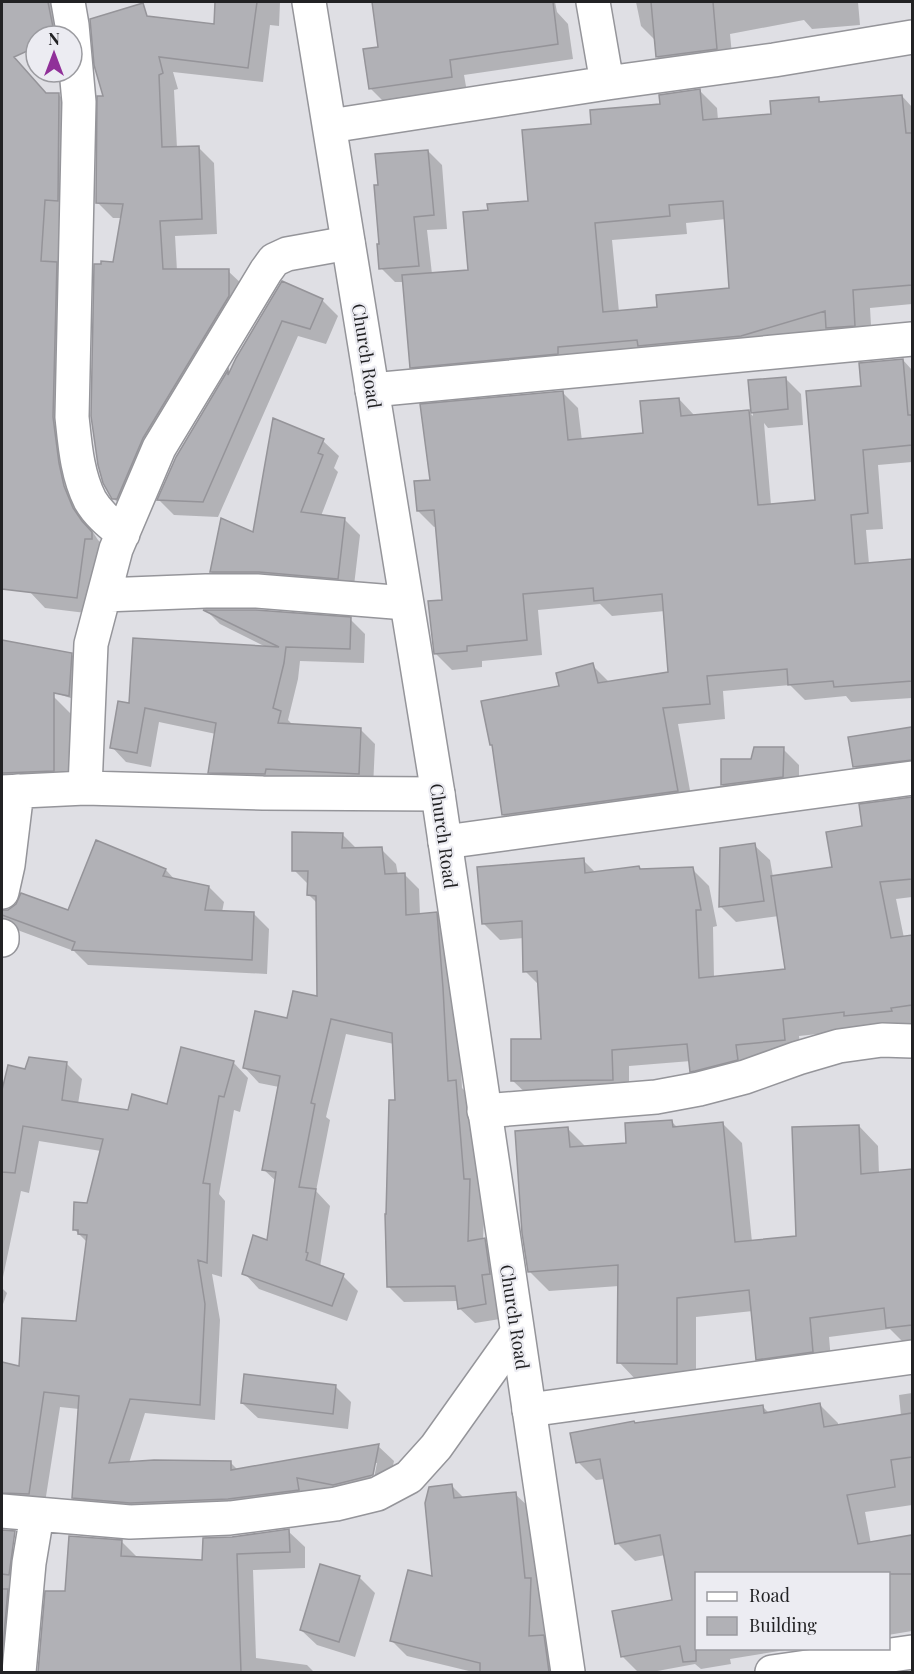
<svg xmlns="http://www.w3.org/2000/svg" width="914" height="1674" viewBox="0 0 914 1674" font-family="'Playfair Display',serif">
	<rect width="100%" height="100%" fill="#dfdfe4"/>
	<path fill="#0003" fill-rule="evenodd" d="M2,2H3L6,64L18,63L47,94L59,95L75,112L61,216L58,265L73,280L89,526L98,540L108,550L94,614L45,608L29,591L34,551L2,546Z
		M32,2H55L67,36H36V52L32,49Z
		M216,2H280L279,26L270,25L263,82L173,72L178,89L174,90L177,148L198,147L214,163L217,234L175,236L177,271H228L244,286L129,513L113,498L114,264L122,218H113L97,202L105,98L96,65L215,26Z
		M374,2H555L557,12L568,24L573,59L464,75L467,92L386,104L370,88L380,48Z
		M636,2H858L860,25L812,29L804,20L730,34L733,65L674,73L657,57L656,41L641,26Z
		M700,91L717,108L718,120L773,116L818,99L823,103L902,96L912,107V304L870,308L872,343L429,385L411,367L404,282H395L381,268L379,186L428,151L442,165L447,229L427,230L432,274L470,271L490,212L530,202L592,125L662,106ZM726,219L731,289L659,308L619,312L612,240L687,234L686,223Z
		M283,283L322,300L338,316L326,344L298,336L218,517L174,515L159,500L177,457L228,372L230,374Z
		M903,360L912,370V462L878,465L883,529L866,530L869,564L912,560V698L851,702L846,696L805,700L790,685L723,691L725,719L678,724L693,807L519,830L503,815L494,747L492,745L561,687L592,665L609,682L670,673L665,611L612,616L600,604L538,610L542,655L482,661V667L452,670L436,654L443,601L437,526L434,527L418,511L432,482L562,392L578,408L582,441L644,435L679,399L694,415L749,412L753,416L750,381L785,378L801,394L803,425L768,428L764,423L771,505L817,502L863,387Z
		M323,441L339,456L334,468L338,472L321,516L344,519L360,535L353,594L227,587L211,572L255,534Z
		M207,611L350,619L365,634L364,663L300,661L298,679L288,720L294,726L360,729L375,744L373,788L225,787L210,772L216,734L159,722L151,767L126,762L112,747L130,705L268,648L220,624Z
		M2,642L71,654L88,671L86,703L2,676Z
		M53,696L76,719L77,793L2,804V697Z
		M912,729V776L870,782L854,766L850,738Z
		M783,749L799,765V792L738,800L722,785L752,761Z
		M912,798V897L896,899L904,938L912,937V1024L799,1036L801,1056L709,1088L692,1071L691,1061L629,1066V1096L530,1097L513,1081L542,1040L539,985L525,971L524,938L500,940L483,923L583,860L596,873L639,868L642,870L692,869L709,886L717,926L713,927L714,978L787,970L779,916L736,922L720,906L754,845L770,860L773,877L834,868L864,827L860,806Z
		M342,834L357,849H381L396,864L398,875L404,874L419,889L420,915L436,914L451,929L458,1004L462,1088L471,1097L479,1190L485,1196L483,1240L500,1255V1319L475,1323L459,1308L458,1301L404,1302L389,1287L397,1102L394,1044L346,1034L326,1117L330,1120L316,1191L330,1206L320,1267L343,1276L358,1291L347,1321L259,1289L244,1273L269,1242L277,1182L263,1169L279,1087L259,1083L244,1067L289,1020L319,998L318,904L309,895V885L294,870Z
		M166,870L176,881L209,887L224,902L222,912L254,914L269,929L267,974L88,965L74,951L12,928L2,941V912H69Z
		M233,1062L248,1078L240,1112L234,1110L219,1194L225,1201L222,1277L212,1274L220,1320L215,1420L145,1413L129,1463H231L238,1470L378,1446L394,1461L388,1490L89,1513L73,1498L79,1409L60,1407L44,1509L2,1517V1363L20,1368L77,1323L87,1242L74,1229L88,1205L101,1151L39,1141L29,1193L21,1191L2,1282V1096L9,1067L26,1071L66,1063L82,1079L78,1104L129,1111L168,1106ZM374,1463H377L373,1483L370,1482Z
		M672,1122L678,1128L722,1123L742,1143L752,1242L798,1237L859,1126L878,1146L879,1174L912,1171V1348L908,1347L890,1329L829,1337L832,1371L777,1379L758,1359L753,1311L696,1317V1383L638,1382L619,1362V1286L549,1291L529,1271L568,1129L586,1147L628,1144Z
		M2,1288L7,1293L2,1307Z
		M335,1386L351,1402L348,1429L258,1418L242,1403Z
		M912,1393V1505L865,1512L871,1544L912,1537V1631L888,1635V1574H696V1648H798L730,1659L731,1664L701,1669L695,1664L652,1672H638L623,1657L674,1601L665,1555L635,1561L617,1543L605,1479L596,1480L578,1462L636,1425L762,1406L769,1413L820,1405L838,1423V1426L901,1416L899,1395Z
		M452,1486L465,1499L515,1494L531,1509L545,1595L544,1637L558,1652L561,1672H473L407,1656L392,1641L434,1578Z
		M288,1531L305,1547V1568L253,1570L256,1658L307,1665L314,1672H39L47,1592L67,1593L122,1542L139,1559L204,1562L232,1538Z
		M2,1547L12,1548L27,1563L16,1672H2Z
		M359,1577L375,1593L355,1657L317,1645L301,1630Z"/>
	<path fill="#b1b1b6" stroke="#959499" stroke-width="1.5" fill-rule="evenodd" d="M2,2H48L53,27L54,36H36V47L14,57L46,93H59L58,201L45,200L41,261L57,262L53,417L59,463L64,486L73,508L82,521L92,532V539H85L77,598L2,589Z
		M215,2H257L248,68L159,57L163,73L159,75L162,147L199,146L202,219L160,221L163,269H229V296L143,438L117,499H112L103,483L98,465L91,416L94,264H101V261L113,262L123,204L96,203L97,96H103L94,65L90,19L143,3L147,16L214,24Z
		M372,2H553L558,44L450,60L452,77L369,89L363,49L378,47Z
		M651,2H713L717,49L656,57Z
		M700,89L703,120L771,114L770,101L819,97V102L902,95L906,133H912V285L853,290L855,326L826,328L825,311L741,336L638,346L637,340L558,347V354L410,368L402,275L468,270L463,212L488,210L487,204L528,201L522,130L591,124L590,110L660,104L659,95ZM723,201L729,288L656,295L657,307L603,312L595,223L670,216L669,205Z
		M428,150L434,215L414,217L419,266L379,269L377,244H379L374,185H378L375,154Z
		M282,281L323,299L310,329L282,321L203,502L157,500L176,457L228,370V375L236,358Z
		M903,359L908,415H912V445L863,450L868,513L851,515L855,564L912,559V681L834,687L833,681L788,685L787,669L707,676L710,704L663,708L678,791L502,815L492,745H490L481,701L559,686L556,673L593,663L598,683L668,672L662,594L594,601L593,588L523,594L527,640L467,646V651L434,654L428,601L442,600L434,510L417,511L414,481L430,480L420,404L563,391L568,440L643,433L640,401L679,398L681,416L749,410L758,505L815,500L806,391L861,386L859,363Z
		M786,377L788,409L751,413L748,380Z
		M273,418L324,439L318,453L323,455L301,512L345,518L338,579L259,572H210L221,518L253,532Z
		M203,610H256L351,617L350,649L286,647L284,663L273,708L281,711L278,723L361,728L359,774L266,769L265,774L208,773L216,723L145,708L137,753L110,748L118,701L129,703L133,638L279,647Z
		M2,640L72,653L69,696L54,693V771L2,773Z
		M912,727V760L853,767L848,737Z
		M754,747H784L783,777L721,785V759H751Z
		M912,797V879L880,882L891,938L912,935V1005L891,1008L892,1011L844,1016V1012L783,1019L785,1040L736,1045L738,1060L695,1071L690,1072L687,1044L612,1050L613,1080L511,1081V1039H541L537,971L523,972L522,921L482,924L477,867L584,858L585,873L639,866L640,869L693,867L701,910H696L699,978L785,969L771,876L832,867L826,832L862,826L859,804Z
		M292,832L343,833L342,848L382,847L385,874L405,873L406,915L437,912L443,988L448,1081L456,1080L464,1179H470L468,1241L485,1238L490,1274L482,1275L486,1304L458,1309L455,1286L387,1287L385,1214H386L389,1100H395L392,1033L331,1019L311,1103L315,1104L299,1187L316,1189L306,1252L308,1253L306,1260L344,1274L332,1306L242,1274L253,1235L267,1240L276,1172L262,1170L280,1076L243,1068L255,1011L287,1018L293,991L317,996L316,896L307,895L308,871H292Z
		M96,840L166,869L163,876L209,886L205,910L254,912L252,960L72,950L75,942L2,915V910H8L16,904L21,893L68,910Z
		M755,843L764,901L719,907L720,848Z
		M181,1047L234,1061L224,1097L219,1096L203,1183L210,1184L207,1263L198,1260L205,1304L200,1405L130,1399L109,1463L154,1460L231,1461V1470L379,1444L373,1475L333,1485L297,1478L299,1490L228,1499L130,1503L72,1498L79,1396L44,1392L29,1494L2,1493V1362L19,1366L22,1318L76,1321L87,1235L78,1234V1230H73L74,1202L87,1203L103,1139L23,1126L15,1173L2,1172V1090L8,1065L25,1069L29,1057L67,1062L62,1100L128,1110L132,1094L167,1104Z
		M672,1120L673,1127L723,1122L735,1242L796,1236L792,1127L859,1125L861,1174L912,1169V1325L886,1328L884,1308L810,1318L813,1352L756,1360L749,1290L677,1298V1364L617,1363L618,1265L528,1272L522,1233L515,1131L568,1127L570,1147L626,1143L625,1123Z
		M244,1374L336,1385L333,1414L241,1403Z
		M820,1403L824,1427L912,1413V1457L891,1460L895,1487L847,1495L858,1544L912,1535V1574H696V1661L683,1662L680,1646L621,1657L612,1611L672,1600L660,1535L615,1544L600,1459L576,1463L570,1433L634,1421L635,1423L763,1405L764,1413Z
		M452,1484L454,1498L516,1492L525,1578H531L529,1636L544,1635L549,1672H480V1663L390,1641L408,1570L432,1576L425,1503L429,1487Z
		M289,1529L290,1552L237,1554L241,1672H38L45,1591H65L69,1536L122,1540L121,1556L202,1560L203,1538L232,1537Z
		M2,1530L15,1531L9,1575L2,1574Z
		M320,1564L360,1576L339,1642L300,1630Z
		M2,1589H8L2,1658Z"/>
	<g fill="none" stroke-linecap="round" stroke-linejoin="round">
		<defs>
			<path id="street" d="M68,2L72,25L79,102L72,417C75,445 77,474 90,500C98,514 111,524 123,534
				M593,2L607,83
				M330,126L607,83L774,60L912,37
				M372,390L912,339
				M104,595L206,591H257L406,603
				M85,788L91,644L116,549L159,448L266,271L274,260L287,254L348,243
				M2,792L85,788L263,793L438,794
				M445,842L912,778
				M2,892L8,865L17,791
				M2,936V940
				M484,1111L656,1097L699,1089L745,1077L798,1058L839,1046L882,1040L912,1041
				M529,1410L912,1357
				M2,1511L130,1522L230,1518L336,1504L377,1494L409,1477L436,1447L517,1333
				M19,1672L29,1563L37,1515
				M772,1672L912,1652"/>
			<path id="secondary" d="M309,2L438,794L568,1672"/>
		</defs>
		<use href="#street" stroke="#95959a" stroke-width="36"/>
		<use href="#secondary" stroke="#95959a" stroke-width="36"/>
		<use href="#street" stroke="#fff" stroke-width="33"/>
		<use href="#secondary" stroke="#fff" stroke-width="33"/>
	</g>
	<g text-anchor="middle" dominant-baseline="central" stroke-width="4.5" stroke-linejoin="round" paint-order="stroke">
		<g font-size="18" fill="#222224" stroke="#ececf2">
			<text transform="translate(367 356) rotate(81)">Church Road</text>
			<text transform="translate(444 836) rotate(82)">Church Road</text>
			<text transform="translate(515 1317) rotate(81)">Church Road</text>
		</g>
	</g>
	<rect width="914" height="1674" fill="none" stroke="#222224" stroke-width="6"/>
	<rect x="695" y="1572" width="195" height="78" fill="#ececf2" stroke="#9b9ba0" stroke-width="1.5"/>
	<rect x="707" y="1592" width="30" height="9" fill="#ffffff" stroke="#9b9ba0" stroke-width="1.5"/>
	<text x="749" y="1602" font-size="18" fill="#222224">Road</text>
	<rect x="707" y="1617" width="30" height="18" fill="#b1b1b6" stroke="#9b9ba0" stroke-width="1.5"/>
	<text x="749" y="1632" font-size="18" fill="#222224">Building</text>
	<g transform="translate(54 54)"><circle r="28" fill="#ececf2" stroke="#9b9ba0" stroke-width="1.5"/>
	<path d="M0-4.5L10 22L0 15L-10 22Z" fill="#903099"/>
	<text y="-9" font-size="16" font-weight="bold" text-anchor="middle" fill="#222224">N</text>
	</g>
</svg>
